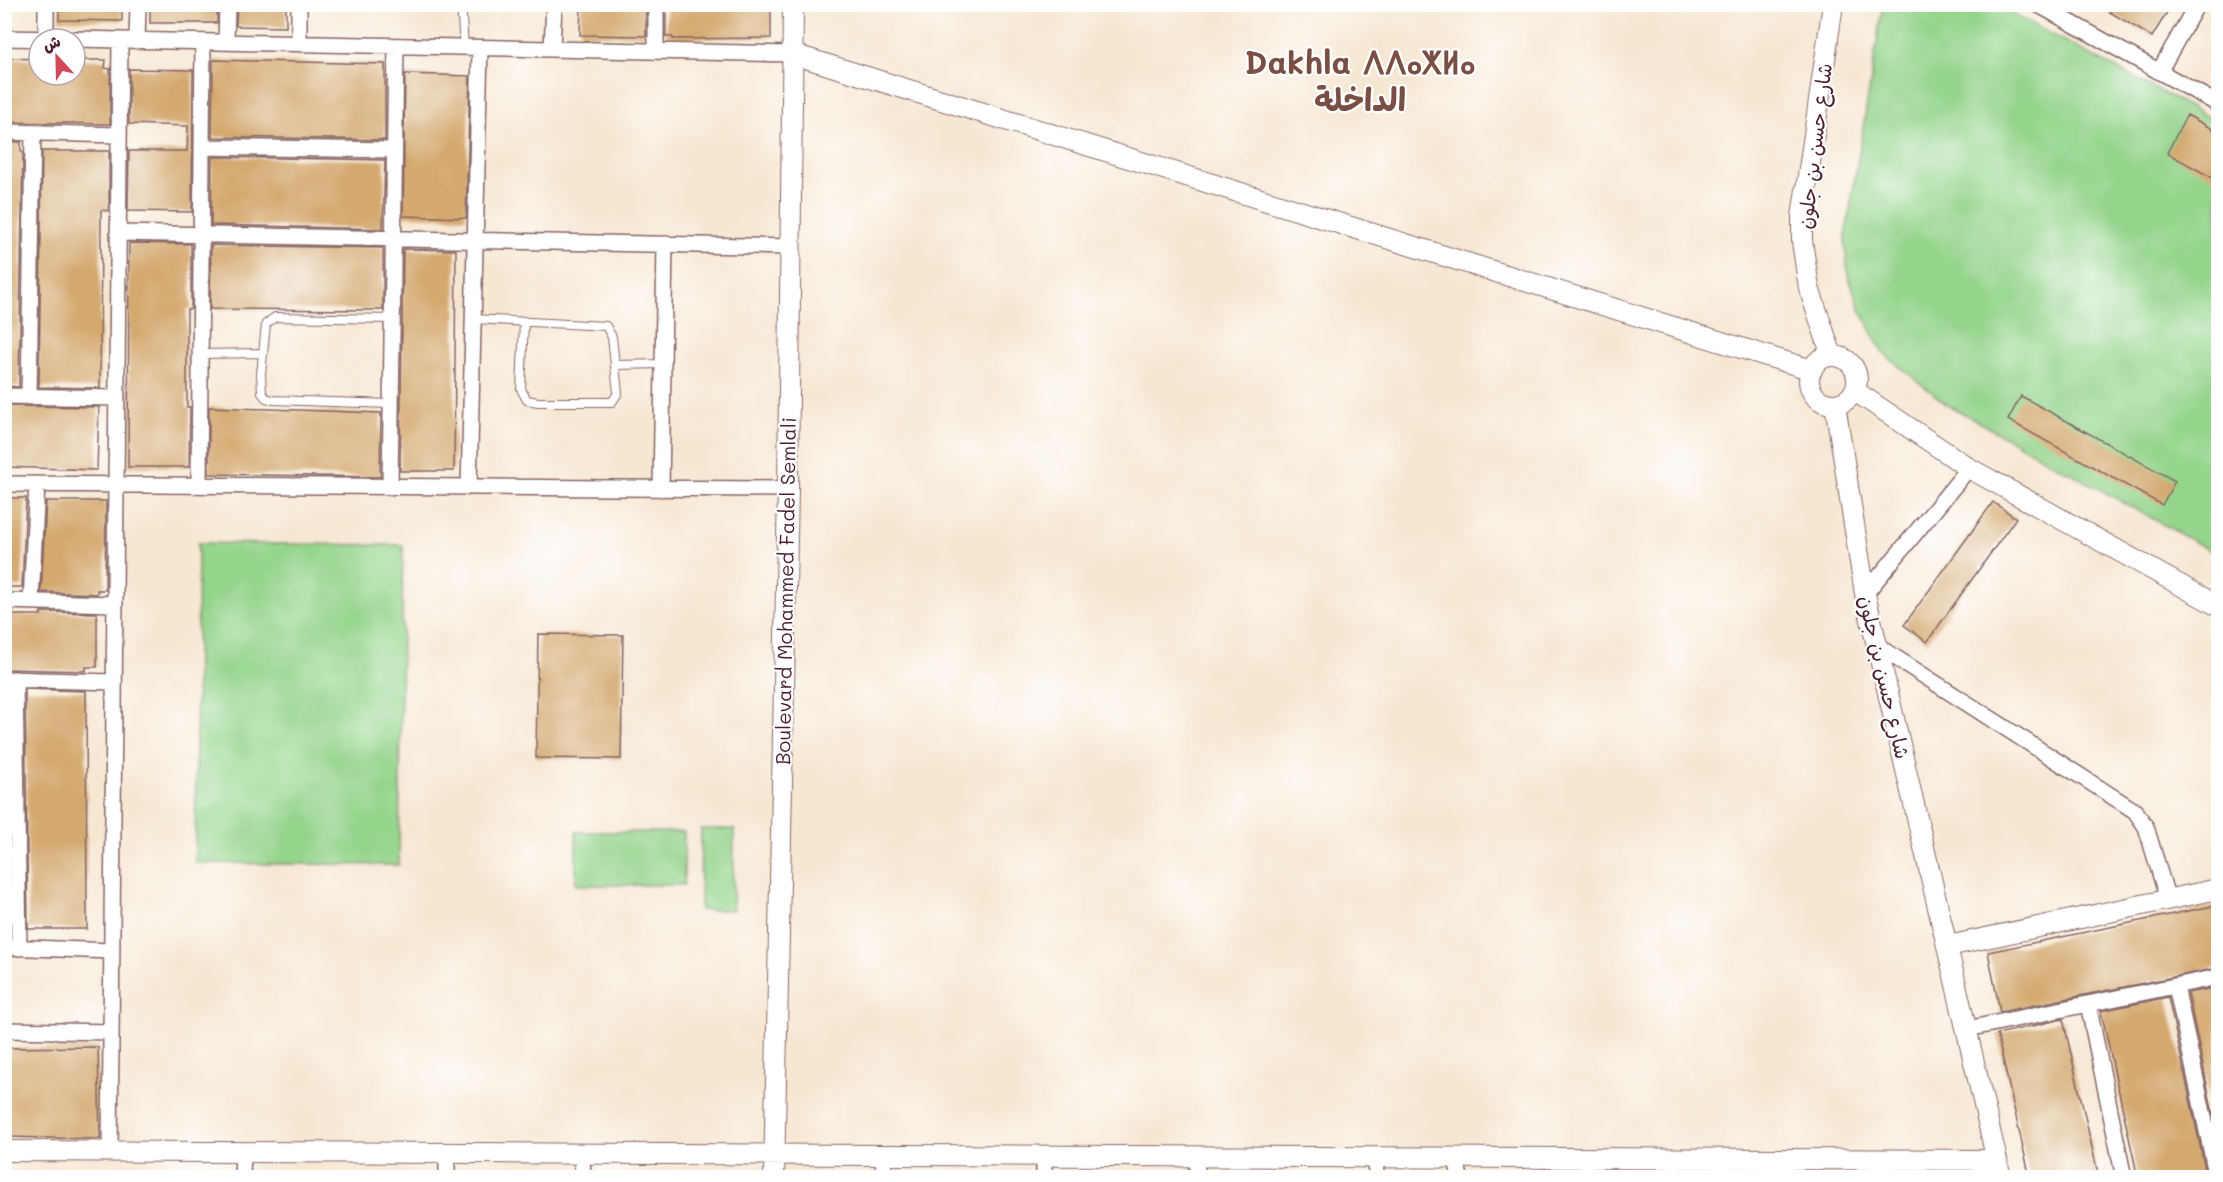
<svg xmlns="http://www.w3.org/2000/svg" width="2223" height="1182" viewBox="0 0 2223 1182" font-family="Mali,'Playpen Sans Arabic','Noto Sans Tifinagh',sans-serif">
	<rect width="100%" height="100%" fill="#fff"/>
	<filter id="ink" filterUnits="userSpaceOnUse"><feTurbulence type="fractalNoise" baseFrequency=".0167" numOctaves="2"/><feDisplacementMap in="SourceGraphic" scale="12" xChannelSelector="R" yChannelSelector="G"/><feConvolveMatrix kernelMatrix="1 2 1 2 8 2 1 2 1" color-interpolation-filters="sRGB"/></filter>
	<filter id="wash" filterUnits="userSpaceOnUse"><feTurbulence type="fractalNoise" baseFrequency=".008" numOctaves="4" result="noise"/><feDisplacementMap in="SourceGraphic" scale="24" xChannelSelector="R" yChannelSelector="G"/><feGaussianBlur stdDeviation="1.35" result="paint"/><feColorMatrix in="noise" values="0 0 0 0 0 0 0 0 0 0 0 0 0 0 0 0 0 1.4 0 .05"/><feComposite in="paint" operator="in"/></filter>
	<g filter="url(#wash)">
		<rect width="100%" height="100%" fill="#f6e7d2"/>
		<path fill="#94d48b" stroke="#6f7a5b" stroke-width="1.5" d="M1898,4L1996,5L2218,122V555L1946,404L1883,353L1861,311L1848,275L1845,239L1883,5L1897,9Z
			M198,543L403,545L399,865L195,863Z
			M701,829H734L733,910H700Z
			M576,832H684V885H576Z"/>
		<g id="blocks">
			<path fill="#d4a96f" d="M59,4H122V21L59,20Z
				M150,4H217V23H150Z
				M237,4H286V27L236,26Z
				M581,4H646V36L580,35Z
				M666,4H771V38L673,39V37H666Z
				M2096,4H2172L2152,37Z
				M4,58L39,59V75H75V60H106L105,68L110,69V124L4,122Z
				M213,60L385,64V140L212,137Z
				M129,69L193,70L192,212L128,211L129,151H187L188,126L129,124Z
				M405,74L470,76L466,218L403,216Z
				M2187,115L2218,132V181L2167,153Z
				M4,142H21V152H23L19,387L4,386Z
				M42,151H109V211L101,210L100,388L39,387Z
				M212,157L385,160L383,229L211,225Z
				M129,243L191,244V309H187V407H190L189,467H128Z
				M211,245L383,248V310L210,309Z
				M403,249L456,250L454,471H400Z
				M2021,396L2175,481L2162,505L2008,420Z
				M4,406L99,407L97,470L4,467Z
				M209,407L381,413L380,477L209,474Z
				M4,498H26L22,587H4Z
				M46,501H106L105,590H97V594L41,592Z
				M1993,502L2016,518L1927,642L1904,625Z
				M41,612L97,613V667H86V671L4,669V615H41Z
				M538,634L623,635L621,759L536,758Z
				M4,689H5L9,929H4Z
				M25,689L86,691L87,929H28Z
				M2218,905V968L2000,1012L1988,952Z
				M2218,987V1138L2188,993Z
				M2168,997L2207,1178H2138L2101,1011Z
				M2063,1019L2099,1178H2030L1997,1034Z
				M98,1047L100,1139L4,1137V1048Z"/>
		</g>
	</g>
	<g filter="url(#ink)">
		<use href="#blocks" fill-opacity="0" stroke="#866565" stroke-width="1.5"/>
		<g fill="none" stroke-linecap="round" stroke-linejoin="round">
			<defs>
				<path id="lane" d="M461,4L464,47
					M473,319L606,326L612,337L618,393L612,402H538L527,400L521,389L524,321
					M200,354L262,353
					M615,365L662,364
					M391,404L273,400L266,398L262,393L261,374L266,324L275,317L392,319"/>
				<path id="street" d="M2037,4L2218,104
					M4,38L58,39
					M46,39V4
					M75,39L793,54
					M137,41L138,4
					M226,42L227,4
					M299,44V4
					M552,49L554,4
					M656,51V4
					M2159,72L2197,4
					M4,132L119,135
					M202,147L394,150
					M118,233L791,247
					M4,396L117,398
					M29,397L33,133
					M4,484L788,489
					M199,485L203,42
					M390,487L396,46
					M469,487L480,48
					M661,489L665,244
					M1865,594L1969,468
					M4,601L115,604
					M31,601L37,484
					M1879,647L2135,811L2146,827L2168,900
					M4,679L114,682
					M15,679L19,948
					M4,947L112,951
					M2176,986L2217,1178
					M2088,1004L2124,1178
					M1967,1029L2218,977
					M4,1030L111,1032
					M110,1152L120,40
					M447,1153V1178
					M582,1154L583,1178
					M1197,1157V1178
					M1374,1158L1377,1178
					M1456,1158L1460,1178
					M1720,1159L1724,1178
					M242,1178L243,1152
					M883,1178L884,1155
					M1044,1178V1156"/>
				<path id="secondary" d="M793,54L1812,370
					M1832,356L1809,288L1802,241V217L1833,4
					M1809 380a24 24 0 1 1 48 0a24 24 0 1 1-48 0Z
					M1855,391L1969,468L2218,606
					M1835,404L1865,594L2001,1178
					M1948,946L2218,889
					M4,1151L1997,1160
					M774,1178L788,489L793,4"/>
			</defs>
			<use href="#lane" stroke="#866565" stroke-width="10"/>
			<use href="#street" stroke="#866565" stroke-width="18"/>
			<use href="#secondary" stroke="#866565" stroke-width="22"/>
			<use href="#lane" stroke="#fff" stroke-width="8"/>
			<use href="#street" stroke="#fff" stroke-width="15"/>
			<use href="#secondary" stroke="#fff" stroke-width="20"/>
		</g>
	</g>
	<g text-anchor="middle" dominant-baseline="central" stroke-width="4.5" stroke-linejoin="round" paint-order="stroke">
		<g font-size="20" fill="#4a1f2b" stroke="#fff">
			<text transform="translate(1814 146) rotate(-83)">شارع حسن بن جلون</text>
			<text transform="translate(785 591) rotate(-89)">Boulevard Mohammed Fadel Semlali</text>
			<text transform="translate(1885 677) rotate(77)">شارع حسن بن جلون</text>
		</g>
		<g font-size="32" font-weight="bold" fill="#7a4f43" stroke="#fff">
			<text x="1360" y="61">Dakhla ⴷⴷⴰⵅⵍⴰ<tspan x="1360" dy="37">الداخلة</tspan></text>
		</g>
	</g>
	<rect width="2223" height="1182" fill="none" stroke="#fff" stroke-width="24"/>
	<g transform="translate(57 57) rotate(338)"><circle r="28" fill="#ffffff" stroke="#b7a5aa" stroke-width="1.5"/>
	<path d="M0-4.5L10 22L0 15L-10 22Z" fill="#d1495b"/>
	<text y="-9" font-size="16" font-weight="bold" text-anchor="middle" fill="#4a1f2b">ش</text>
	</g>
</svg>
